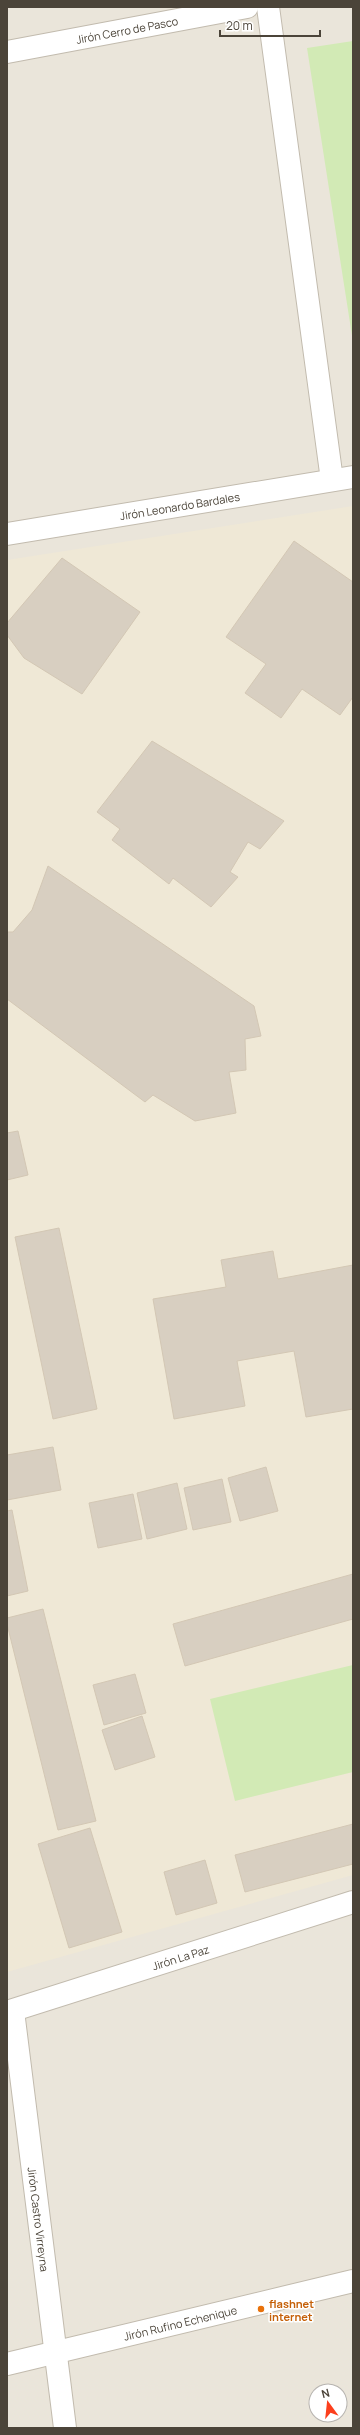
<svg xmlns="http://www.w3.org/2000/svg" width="360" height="2435" viewBox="0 0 360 2435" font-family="Manrope,sans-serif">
	<rect width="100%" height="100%" fill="#f6f3ec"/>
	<path fill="#eae5da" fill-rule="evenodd" d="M7,7H353V2428H7ZM316,2391H340V2415H316Z"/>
	<path fill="#efe8d6" d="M353,506V1875L7,1972V560Z"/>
	<path fill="#d2eab5" d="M353,41V342L307,48Z
		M353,1665V1772L235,1801L210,1699Z"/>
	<path fill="#d8cfc1" stroke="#d3c7b4" d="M294,541L353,582V697L340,715L302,689L281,718L245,693L266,664L226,637Z
		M62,558L140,612L82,694L24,658L7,635V623Z
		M152,741L284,821L260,849L248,842L230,872L238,877L211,907L173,878L169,884L112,840L120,829L97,812Z
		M48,866L254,1006L261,1036L245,1039L246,1070L229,1072L236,1113L195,1121L153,1095L145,1102L7,999V932H13L32,910Z
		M18,1131L28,1175L7,1180V1133Z
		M59,1228L97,1409L53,1419L15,1237Z
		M273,1251L278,1279L353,1265V1409L306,1417L294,1351L237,1361L245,1406L174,1419L153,1299L226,1287L221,1260Z
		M53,1447L61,1490L7,1500V1455Z
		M266,1467L278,1511L240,1521L228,1478Z
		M222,1479L231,1522L193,1530L184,1488Z
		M177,1483L187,1529L147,1539L137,1493Z
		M133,1494L142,1539L98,1548L89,1503Z
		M12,1510L28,1591L7,1596V1511Z
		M353,1574V1619L185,1666L173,1624Z
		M43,1609L96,1821L58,1830L7,1624V1618Z
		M135,1674L146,1713L104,1725L93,1685Z
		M142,1716L155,1757L115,1770L102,1730Z
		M353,1824V1864L245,1892L235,1855Z
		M90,1828L122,1932L69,1948L38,1844Z
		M205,1860L217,1903L176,1915L164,1872Z"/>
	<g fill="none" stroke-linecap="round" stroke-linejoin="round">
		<defs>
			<g id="minor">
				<path d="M268,7L332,480"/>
				<path id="s1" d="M7,52L247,7"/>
				<path id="s2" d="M7,534L353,477"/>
				<path id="s3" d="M13,2011L65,2428"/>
				<path id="s4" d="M7,2012L353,1902"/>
				<path id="s5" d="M7,2364L353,2281"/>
			</g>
		</defs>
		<use href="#minor" stroke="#c2bbae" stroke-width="24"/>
		<use href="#minor" stroke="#fff" stroke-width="22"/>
	</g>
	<circle fill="#e8710a" stroke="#fff" stroke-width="1.5" cx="261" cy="2309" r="4"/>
	<g text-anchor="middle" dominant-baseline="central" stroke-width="3" stroke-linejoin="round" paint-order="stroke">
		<g font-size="11" fill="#4b4439" stroke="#fff">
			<text stroke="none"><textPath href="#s1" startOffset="122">Jirón Cerro de Pasco</textPath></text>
			<text stroke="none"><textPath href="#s2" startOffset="175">Jirón Leonardo Bardales</textPath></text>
			<text stroke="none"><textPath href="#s4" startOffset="182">Jirón La Paz</textPath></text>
			<text stroke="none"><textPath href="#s3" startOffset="210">Jirón Castro Virreyna</textPath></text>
			<text stroke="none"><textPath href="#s5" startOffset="178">Jirón Rufino Echenique</textPath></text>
		</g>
		<g font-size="11" font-weight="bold" fill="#c56008" stroke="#fff" text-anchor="start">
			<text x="269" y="2303">flashnet<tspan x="269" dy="13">internet</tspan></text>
		</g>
	</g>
	<rect width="360" height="2435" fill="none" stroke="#4b4439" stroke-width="16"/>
	<g transform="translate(328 2403) rotate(345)"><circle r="19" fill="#ffffff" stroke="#b7b4b0"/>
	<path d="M0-3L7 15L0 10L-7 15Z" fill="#fc3f1d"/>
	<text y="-6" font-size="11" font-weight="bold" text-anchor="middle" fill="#4b4439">N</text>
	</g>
	<path d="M220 30v6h100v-6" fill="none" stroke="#4b4439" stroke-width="2"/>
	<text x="226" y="30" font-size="12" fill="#4b4439" stroke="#ffffff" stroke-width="3" paint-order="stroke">20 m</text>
</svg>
